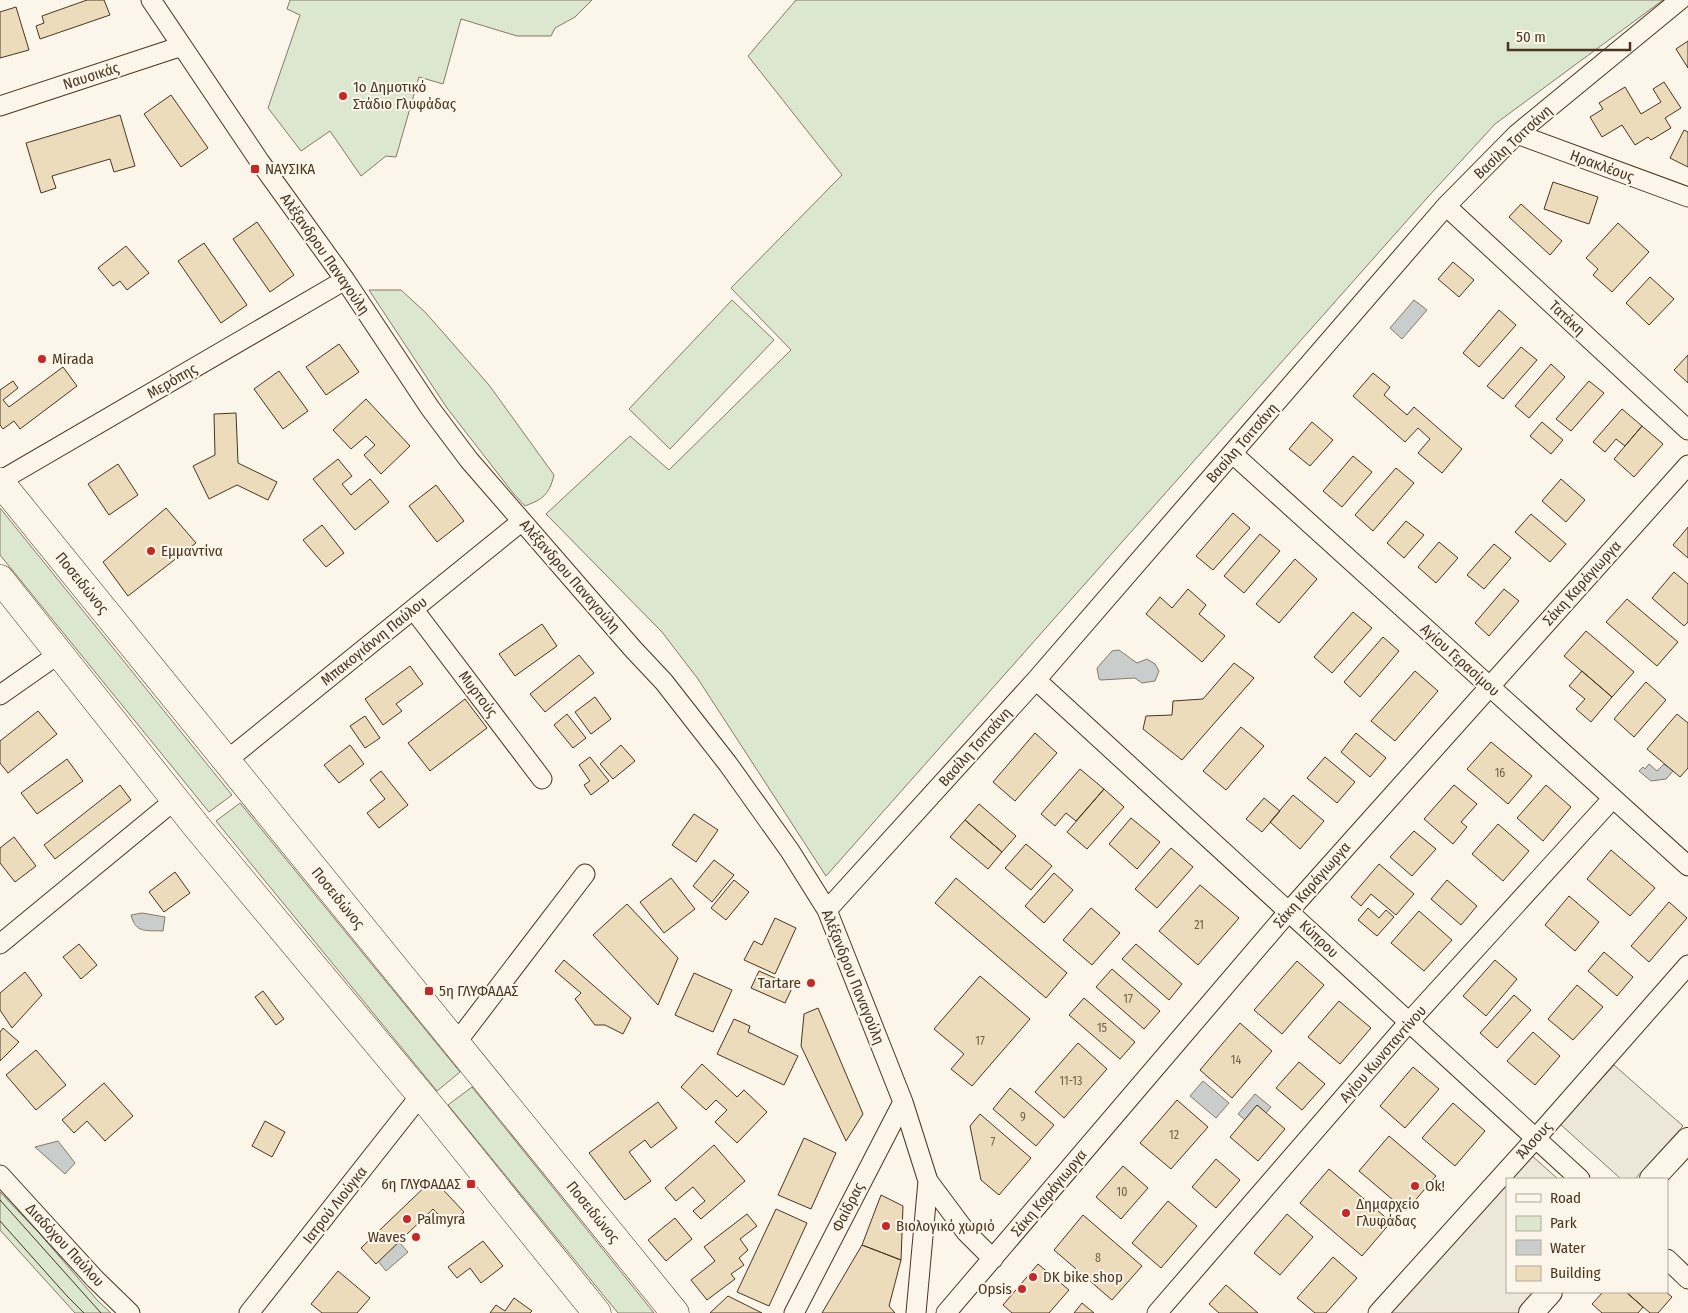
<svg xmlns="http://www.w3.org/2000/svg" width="1688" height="1313" viewBox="0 0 1688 1313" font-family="'Fira Sans Condensed',sans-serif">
	<rect width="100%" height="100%" fill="#fbf6e9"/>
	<path fill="#dce7d0" stroke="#887966" d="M290,0H592L575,17L555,28L551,36H517L461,19L443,84L419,77L396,157L386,156L361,176L330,131L301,151L268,108L300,15L287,9Z
		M796,0H1663L1495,124L1427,198L826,876L698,679L662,632L546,514L630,436L669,470L791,350L731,288L842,175L748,56Z
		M369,290H401L426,313L489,385L554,475C549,495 543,499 525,506L513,493L447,408Z
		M732,300L774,340L670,449L629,409Z
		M0,508L232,795L209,812L0,555Z
		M240,803L460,1072L437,1091L216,821Z
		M472,1087L642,1298L654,1313H618L448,1105Z
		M0,1192L39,1233L98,1301L111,1313H75L0,1230Z"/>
	<path fill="#ede7d9" stroke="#887966" d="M1614,1065L1683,1126L1635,1179H1621L1560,1124Z
		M1531,1155L1558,1179H1510Z
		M1507,1183V1292H1539L1520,1313H1391Z"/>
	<path fill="#c9cecd" stroke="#887966" d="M1414,300L1427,310L1402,339L1390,328Z
		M1119,650L1137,663L1147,659L1155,664L1159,671L1155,681L1142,683L1135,678L1101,680L1099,679L1097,668L1112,651Z
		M1649,764L1657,771L1664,764L1673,771L1666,779L1651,781L1639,771L1643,767L1645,769Z
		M142,913L165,917L163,931C146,930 136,934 131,915Z
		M1203,1081L1229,1103L1216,1118L1190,1096Z
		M1255,1094L1271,1107L1266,1113L1257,1105L1245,1120L1238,1114Z
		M58,1141L75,1163L65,1174L35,1147Z
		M399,1242L408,1252L386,1271L378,1261Z"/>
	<path fill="#ecdcbc" stroke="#4a3520" d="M87,0H104L110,15L40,39L36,26L44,23L42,16Z
		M16,7L29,50L0,58V12Z
		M1688,41V68L1676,49Z
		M1664,82L1681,108L1665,118L1671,128L1651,140L1648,137L1635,145L1622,125L1602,137L1590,117L1603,109L1599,103L1625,87L1641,114L1661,102L1653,89Z
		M171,95L208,148L181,167L144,114Z
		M120,115L135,166L114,172L110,159L52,176L56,188L41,193L26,143Z
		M1684,130L1688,132V167L1670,158Z
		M1553,182L1598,197L1589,224L1544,209Z
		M1521,204L1562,241L1550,255L1509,217Z
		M257,222L294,275L270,292L233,239Z
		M1618,223L1649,252L1612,292L1593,275L1598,269L1586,258Z
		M204,243L247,305L221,323L178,261Z
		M126,246L149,273L127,290L120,281L113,286L98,268Z
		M1453,262L1474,280L1459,297L1438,279Z
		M1650,277L1674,299L1649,325L1626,303Z
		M1499,310L1516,325L1479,367L1463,353Z
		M339,344L359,372L326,395L306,367Z
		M1521,347L1537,360L1503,399L1487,386Z
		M1688,355V383L1674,370Z
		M1551,364L1565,377L1529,418L1515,406Z
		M63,367L77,386L20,429L14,421L3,429L0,425V390L13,381L18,388L3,400L9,407Z
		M279,371L308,411L283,429L254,389Z
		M1373,373L1390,387L1384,395L1407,415L1414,407L1462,449L1442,473L1418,453L1430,439L1418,428L1405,442L1353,396Z
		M1589,381L1604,393L1571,431L1556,419Z
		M366,399L410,446L381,474L364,455L375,445L366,436L351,449L333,430Z
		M1622,409L1642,426L1625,446L1616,439L1605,452L1593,442Z
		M236,413L238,463L277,482L268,500L237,485L209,499L193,466L215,455L214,414Z
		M1312,422L1333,440L1310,466L1289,449Z
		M1542,422L1563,440L1551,454L1530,436Z
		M1642,426L1663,444L1634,477L1614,459Z
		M1353,456L1372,472L1342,507L1323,491Z
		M338,459L352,476L342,484L351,495L370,479L389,502L355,530L313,479Z
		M118,464L138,495L109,515L88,484Z
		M1396,468L1414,483L1373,531L1355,515Z
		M1561,479L1585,500L1566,522L1542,501Z
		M436,485L464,521L437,542L409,506Z
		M166,508L196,543L128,596L103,562Z
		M1233,513L1250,528L1213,570L1196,556Z
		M1531,514L1566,544L1550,562L1515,532Z
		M1406,521L1424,535L1404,558L1387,543Z
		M322,525L344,553L326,567L303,540Z
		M1688,527V558L1673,545Z
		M1260,534L1280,551L1244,593L1224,576Z
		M1439,542L1458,558L1436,583L1418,567Z
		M1494,544L1511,558L1484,589L1467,575Z
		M1295,559L1317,579L1279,623L1256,604Z
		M1674,572L1688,584V622L1684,626L1652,598Z
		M1188,589L1206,605L1199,614L1225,636L1202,662L1146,614L1160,597L1172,608Z
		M1504,589L1519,601L1489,636L1475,623Z
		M1627,599L1678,642L1657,666L1606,622Z
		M1353,612L1372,628L1332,673L1314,657Z
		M542,624L557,646L515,676L499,654Z
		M1586,631L1634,672L1612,697L1564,656Z
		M1383,637L1399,651L1360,697L1344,682Z
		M579,655L594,673L545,712L530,694Z
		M1234,663L1254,678L1182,760L1143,729L1146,716L1172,715L1173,701L1203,699Z
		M410,666L423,684L396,704L402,711L383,725L365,699Z
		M1415,671L1438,691L1395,741L1371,721Z
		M1582,671L1612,697L1591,722L1576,709L1585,699L1569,686Z
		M1646,682L1666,700L1634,737L1614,719Z
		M595,697L611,719L591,734L575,712Z
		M465,699L487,728L430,771L408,743Z
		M38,711L57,734L8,773L0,763V741Z
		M567,714L586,738L573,748L554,725Z
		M1677,714L1688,723V768L1680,777L1647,749Z
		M365,716L380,738L365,748L350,726Z
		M1241,727L1264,746L1226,790L1203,771Z
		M1035,733L1057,753L1015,801L993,782Z
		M1356,733L1386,758L1370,777L1341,752Z
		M1491,742L1532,776L1508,804L1467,769Z
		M350,745L364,764L339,783L324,765Z
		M621,745L635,761L613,779L600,764Z
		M590,757L609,781L591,795L584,785L590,781L579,765Z
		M1325,757L1355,782L1337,803L1307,778Z
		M67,759L83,781L37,814L21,793Z
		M1080,769L1104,789L1076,821L1066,813L1055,826L1041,814Z
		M381,771L408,805L379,828L367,813L385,799L370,780Z
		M120,785L131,800L55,859L44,845Z
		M1454,785L1477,804L1461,822L1467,827L1453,844L1424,819Z
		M1546,785L1571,807L1543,841L1517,818Z
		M1104,789L1124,807L1087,849L1067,832Z
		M1293,795L1324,821L1300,849L1270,822Z
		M1264,798L1280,811L1262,832L1246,819Z
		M979,804L1016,836L1002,852L965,820Z
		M694,814L718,830L696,862L672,845Z
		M1131,818L1160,842L1137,869L1109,844Z
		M965,820L1002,852L988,869L950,837Z
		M1498,824L1529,851L1503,881L1472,854Z
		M1414,831L1436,849L1412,876L1390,857Z
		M14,837L36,866L15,882L0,863V848Z
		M1026,844L1052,866L1031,890L1005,868Z
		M1171,848L1193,867L1157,908L1135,889Z
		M1611,850L1655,888L1630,916L1587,879Z
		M714,860L734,875L712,902L693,886Z
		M1379,864L1414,894L1396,915L1371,894L1361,906L1351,897Z
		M175,872L190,893L164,912L149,892Z
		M1054,873L1073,890L1044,923L1025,906Z
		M671,878L695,909L664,933L640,902Z
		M956,878L1067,973L1046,998L935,903Z
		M734,880L749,892L726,920L711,908Z
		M1447,880L1477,906L1461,925L1431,899Z
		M1200,885L1239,918L1198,965L1159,931Z
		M1569,896L1599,922L1575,951L1545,925Z
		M1669,902L1687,918L1649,962L1631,946Z
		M627,904L678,958L658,1005L593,935Z
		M1091,908L1120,933L1092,965L1063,940Z
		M1368,908L1379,918L1386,910L1394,917L1377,936L1358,920Z
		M1419,911L1452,940L1424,971L1391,943Z
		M775,918L796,928L775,974L744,960L754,941L762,945Z
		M79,944L97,965L81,979L63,957Z
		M1136,944L1182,984L1169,1000L1122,959Z
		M1604,952L1633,977L1617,996L1588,971Z
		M564,960L631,1018L623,1034L605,1025H595L575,999L581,993L555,971Z
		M1495,960L1517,979L1486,1016L1463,996Z
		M1297,961L1324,985L1282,1034L1254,1010Z
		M1112,969L1160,1011L1144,1029L1096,987Z
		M759,971L793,986L785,1003L751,988Z
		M25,972L42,995L12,1028L0,1010V993Z
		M694,973L732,990L713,1032L675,1015Z
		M980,976L1030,1019L972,1086L951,1069L964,1054L934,1029Z
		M1577,985L1603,1007L1573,1040L1548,1019Z
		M263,991L284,1019L276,1025L255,997Z
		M1514,995L1531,1010L1497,1048L1480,1033Z
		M1084,998L1135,1042L1120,1059L1069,1015Z
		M1339,1001L1371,1028L1340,1064L1308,1037Z
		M818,1008L863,1114L846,1141L801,1046L804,1014Z
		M734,1019L750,1026L748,1032L798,1056L784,1085L717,1054Z
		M1240,1023L1272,1051L1232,1098L1200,1070Z
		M3,1028L19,1042L0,1061V1032Z
		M1533,1032L1560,1056L1535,1085L1507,1061Z
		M1078,1043L1107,1069L1064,1118L1035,1092Z
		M36,1050L66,1085L36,1110L6,1075Z
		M1299,1062L1325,1084L1302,1110L1276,1088Z
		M702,1064L737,1097L744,1090L767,1112L737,1143L715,1122L727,1110L716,1100L706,1110L681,1087Z
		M1413,1067L1439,1089L1405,1128L1380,1106Z
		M104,1083L133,1116L105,1141L87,1121L74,1133L62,1120Z
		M1010,1088L1054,1125L1036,1146L993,1109Z
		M1177,1100L1208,1127L1171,1169L1140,1143Z
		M658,1102L677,1128L651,1148L645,1140L629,1152L651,1181L625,1200L589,1153Z
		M1453,1103L1485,1131L1455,1166L1422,1138Z
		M1257,1105L1285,1129L1258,1161L1230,1137Z
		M980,1114L1031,1158L999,1195L981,1180L970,1126Z
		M265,1121L285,1132L272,1157L252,1146Z
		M1389,1136L1436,1176L1406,1211L1359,1171Z
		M804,1138L836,1153L811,1209L778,1195Z
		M714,1145L745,1181L701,1219L693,1211L705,1201L693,1187L676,1201L665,1188Z
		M1216,1159L1240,1180L1216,1208L1192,1187Z
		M1123,1166L1148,1188L1121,1219L1096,1197Z
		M1329,1169L1391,1222L1362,1256L1300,1203Z
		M433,1179L464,1212L449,1226L433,1209L376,1264L361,1248Z
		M881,1195L903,1206L901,1260L862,1245Z
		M1168,1201L1197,1226L1161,1268L1132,1243Z
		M776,1209L807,1223L769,1306L737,1292Z
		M747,1214L757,1226L740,1239L748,1250L739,1258L744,1265L731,1274L735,1279L707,1300L691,1280L715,1261L704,1247Z
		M1287,1214L1313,1237L1280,1275L1254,1253Z
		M1083,1215L1142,1266L1112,1300L1054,1250Z
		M675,1218L692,1239L666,1261L648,1240Z
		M483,1241L503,1266L481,1283L470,1268L457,1278L448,1267Z
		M862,1245L901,1260L889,1306L895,1313H822Z
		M1333,1257L1357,1278L1326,1313H1315L1297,1298Z
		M1038,1264L1069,1290L1049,1313H1012L1003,1305Z
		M338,1271L370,1298L357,1313H322L311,1304Z
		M1226,1285L1258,1313H1219L1209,1304Z
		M1603,1292H1626L1643,1307L1638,1313H1602L1592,1304Z
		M1626,1292H1666L1672,1297L1658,1313H1650Z
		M728,1296L762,1313H710Z
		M514,1298L532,1311L530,1313H490L496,1305L505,1311Z
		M1082,1303L1094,1313H1074Z"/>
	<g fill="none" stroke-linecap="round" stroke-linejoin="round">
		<defs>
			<path id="minor" d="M151,0L260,162L345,280L430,408L469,460L633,649L664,682L728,764L790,851L827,910L903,1102L928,1181L966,1232L993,1259
				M0,106L182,46
				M1517,134L1688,197
				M1446,206L1688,430
				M1233,454L1688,866
				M0,481L345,280
				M414,610L542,779
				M1036,680L1580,1179
				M0,695L60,653
				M226,761L522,521
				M827,910L1036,680L1446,206L1517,134L1680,0
				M0,944L176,799
				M456,1043L585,874
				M0,1175L95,1279L130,1313
				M1667,1259L1688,1279
				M249,1313L420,1096
				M794,1313L903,1102
				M916,1313L928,1181
				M946,1313L1289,911L1688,465
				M1157,1313L1409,1022L1613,798
				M1378,1313L1536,1138L1688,965"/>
			<path id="major" d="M1652,1179L1688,1140
				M1531,1313L1550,1292"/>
			<path id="highway" d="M0,482L675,1313
				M0,579L197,827L430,1106L597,1313"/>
		</defs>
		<use href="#minor" stroke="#4a3520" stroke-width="21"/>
		<use href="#major" stroke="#4a3520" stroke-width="26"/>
		<use href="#highway" stroke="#4a3520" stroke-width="29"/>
		<use href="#minor" stroke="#fbf6e9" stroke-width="19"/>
		<use href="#major" stroke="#fbf6e9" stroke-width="24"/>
		<use href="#highway" stroke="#fbf6e9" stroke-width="28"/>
		<path stroke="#4a3520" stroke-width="1" d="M0,1200L101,1313
			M0,1221L67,1296L84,1313"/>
	</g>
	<g fill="#c62828" stroke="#fbf6e9" stroke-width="2">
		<circle cx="343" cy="96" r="5"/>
		<rect x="250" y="164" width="10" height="10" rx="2.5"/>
		<circle cx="42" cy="359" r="5"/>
		<circle cx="151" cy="551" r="5"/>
		<circle cx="811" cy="983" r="5"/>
		<rect x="424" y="986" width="10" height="10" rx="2.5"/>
		<rect x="466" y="1179" width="10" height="10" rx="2.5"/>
		<circle cx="1415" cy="1186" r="5"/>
		<circle cx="1346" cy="1213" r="5"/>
		<circle cx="407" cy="1219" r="5"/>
		<circle cx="886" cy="1226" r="5"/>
		<circle cx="416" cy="1237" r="5"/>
		<circle cx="1033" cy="1277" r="5"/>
		<circle cx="1022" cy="1289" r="5"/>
	</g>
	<g text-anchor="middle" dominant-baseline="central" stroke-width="4" stroke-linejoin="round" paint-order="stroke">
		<g font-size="12" fill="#725f47">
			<text x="1500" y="773">16</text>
			<text x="1199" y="925">21</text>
			<text x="1128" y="999">17</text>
			<text x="1102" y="1028">15</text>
			<text x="980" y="1041">17</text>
			<text x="1236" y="1060">14</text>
			<text x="1071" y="1081">11-13</text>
			<text x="1023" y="1117">9</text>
			<text x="1174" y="1135">12</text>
			<text x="993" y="1142">7</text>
			<text x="1122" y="1192">10</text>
			<text x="1098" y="1258">8</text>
		</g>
		<g font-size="15" fill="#4a3520" stroke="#fbf6e9">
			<text transform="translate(91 76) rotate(-18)">Ναυσικάς</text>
			<text transform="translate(1513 142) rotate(-43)">Βασίλη Τσιτσάνη</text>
			<text transform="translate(1602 166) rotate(20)">Ηρακλέους</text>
			<text transform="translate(325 254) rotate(55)">Αλέξανδρου Παναγούλη</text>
			<text transform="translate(1567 318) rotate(43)">Τατάκη</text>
			<text transform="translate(172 381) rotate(-30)">Μερόπης</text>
			<text transform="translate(1242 443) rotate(-49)">Βασίλη Τσιτσάνη</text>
			<text transform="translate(570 576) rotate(49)">Αλέξανδρου Παναγούλη</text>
			<text transform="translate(82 583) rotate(51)">Ποσειδώνος</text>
			<text transform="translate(1582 583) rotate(-48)">Σάκη Καράγιωργα</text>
			<text transform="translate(374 641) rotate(-39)">Μπακογιάννη Παύλου</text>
			<text transform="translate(1460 660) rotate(42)">Αγίου Γερασίμου</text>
			<text transform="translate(478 694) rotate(53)">Μυρτούς</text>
			<text transform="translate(975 747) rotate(-48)">Βασίλη Τσιτσάνη</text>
			<text transform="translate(1312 885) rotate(-49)">Σάκη Καράγιωργα</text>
			<text transform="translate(338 898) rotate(51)">Ποσειδώνος</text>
			<text transform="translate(1319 939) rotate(43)">Κύπρου</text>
			<text transform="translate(853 977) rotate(68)">Αλέξανδρου Παναγούλη</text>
			<text transform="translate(1383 1054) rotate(-49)">Αγίου Κωνσταντίνου</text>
			<text transform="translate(1534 1140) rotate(-48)">Άλσους</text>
			<text transform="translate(1049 1193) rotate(-50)">Σάκη Καράγιωργα</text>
			<text transform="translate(335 1205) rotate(-52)">Ιατρού Λιούγκα</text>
			<text transform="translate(848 1207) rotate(-63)">Φαίδρας</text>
			<text transform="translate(593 1212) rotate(51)">Ποσειδώνος</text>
			<text transform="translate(65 1245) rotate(47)">Διαδόχου Παύλου</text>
		</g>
		<g font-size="15" fill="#4a3520" stroke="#fbf6e9" text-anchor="start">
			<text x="353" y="87">1ο Δημοτικό<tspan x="353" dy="17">Στάδιο Γλυφάδας</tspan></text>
			<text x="265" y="169">ΝΑΥΣΙΚΑ</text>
			<text x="52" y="359">Mirada</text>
			<text x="161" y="551">Εμμαντίνα</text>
			<text x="801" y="983" text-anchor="end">Tartare</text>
			<text x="439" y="991">5η ΓΛΥΦΑΔΑΣ</text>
			<text x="461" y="1184" text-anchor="end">6η ΓΛΥΦΑΔΑΣ</text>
			<text x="1425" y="1186">Ok!</text>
			<text x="1356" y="1204">Δημαρχείο<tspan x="1356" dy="17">Γλυφάδας</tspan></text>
			<text x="417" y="1219">Palmyra</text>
			<text x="896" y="1226">Βιολογικό χωριό</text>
			<text x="406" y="1237" text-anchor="end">Waves</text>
			<text x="1043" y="1277">DK bike shop</text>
			<text x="1012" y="1289" text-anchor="end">Opsis</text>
		</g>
	</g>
	<rect x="1506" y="1178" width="162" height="115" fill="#fbf6e9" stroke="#b4a999"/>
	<rect x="1516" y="1194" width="25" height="8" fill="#fbf6e9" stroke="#b4a999"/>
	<text x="1550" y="1203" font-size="15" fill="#4a3520">Road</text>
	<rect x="1516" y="1216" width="25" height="15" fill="#dce7d0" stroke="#b4a999"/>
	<text x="1550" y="1228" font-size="15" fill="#4a3520">Park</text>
	<rect x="1516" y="1240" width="25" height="15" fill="#c9cecd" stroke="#b4a999"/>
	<text x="1550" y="1253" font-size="15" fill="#4a3520">Water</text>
	<rect x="1516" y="1266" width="25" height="15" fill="#ecdcbc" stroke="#b4a999"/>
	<text x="1550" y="1278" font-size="15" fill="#4a3520">Building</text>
	<path d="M1508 42v8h122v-8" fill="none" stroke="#4a3520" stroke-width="2.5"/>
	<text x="1516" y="42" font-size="15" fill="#4a3520" stroke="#fbf6e9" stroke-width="4" paint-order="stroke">50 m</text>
</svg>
